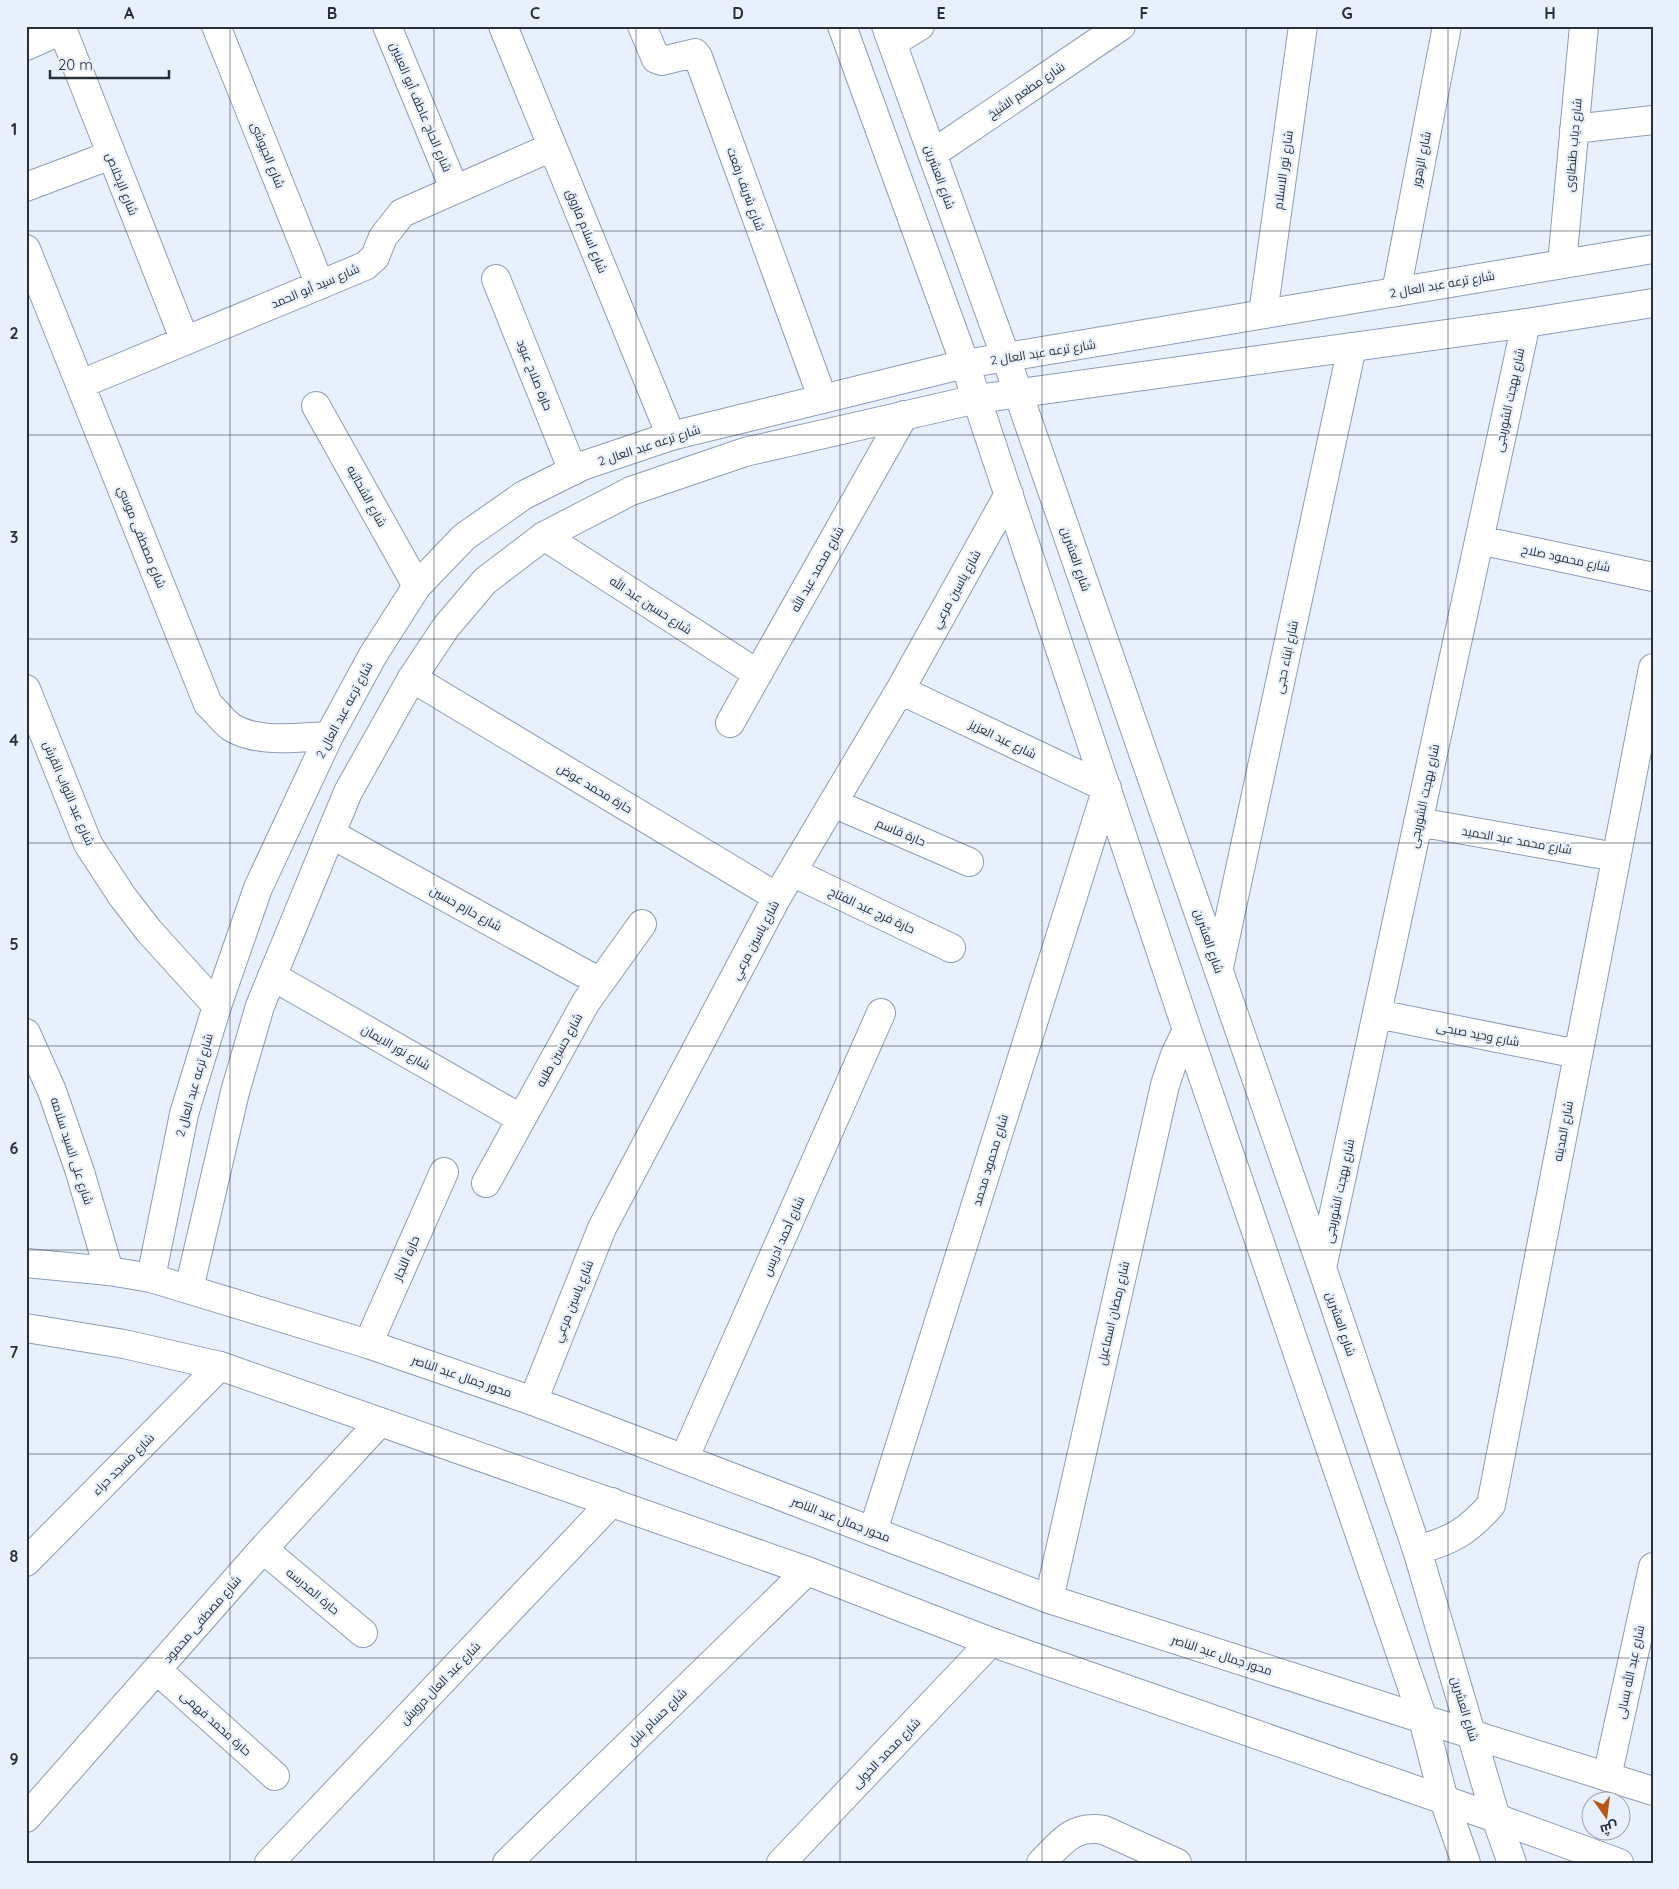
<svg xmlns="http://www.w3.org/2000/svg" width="1679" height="1889" viewBox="0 0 1679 1889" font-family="Quicksand,Cairo,sans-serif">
	<rect width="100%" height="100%" fill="#e8f0fc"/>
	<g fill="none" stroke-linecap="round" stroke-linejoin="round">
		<defs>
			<path id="minor" d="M61,26L185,341
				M216,26L320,285
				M387,26L454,188
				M503,26L671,436
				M642,26L656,59L662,61L695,53L698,57L822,397
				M842,26L965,364L1187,1030L1423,1719L1444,1800L1466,1863
				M886,26L1006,358L1322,1268L1417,1550L1496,1818L1512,1863
				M892,43L920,26
				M26,46L62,30
				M1574,129L1653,120
				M932,154L1121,26
				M26,187L111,155
				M26,249L208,704C216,711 223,721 231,727C258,744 299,737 329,736
				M1562,264L1584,26
				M496,279L573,471
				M1396,292L1447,26
				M1263,314L1303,26
				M81,384L365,266L375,257L383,237L402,213L552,147
				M316,406L417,586
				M544,536L758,674
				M1479,540L1653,577
				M412,678L777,897
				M26,689L88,844L122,896L149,931L217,1006
				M730,723L904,415
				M833,803L969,862
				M1418,822L1616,857
				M331,834L600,982
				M792,872L951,948
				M1219,967L1352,347
				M272,976L520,1118
				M1377,1014L1578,1054
				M26,1033L52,1091L80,1172L109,1271
				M486,1183L586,1002L642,924
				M1322,1268L1526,323
				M368,1344L444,1172
				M533,1401L602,1228L777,897L900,690L1009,494
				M684,1459L881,1013
				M873,1531L1107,788L900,690
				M263,1549L363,1633
				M1417,1550C1451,1541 1467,1532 1491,1505L1653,668
				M26,1562L220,1366
				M1049,1599L1165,1085L1175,1055L1187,1030
				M157,1670L275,1776
				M1607,1777L1653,1567
				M26,1818L263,1549L380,1422
				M269,1863L612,1502
				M507,1863L807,1571
				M781,1863L991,1642
				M1041,1863C1061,1843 1073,1824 1104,1830L1177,1863"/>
			<path id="tertiary" d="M26,1263L109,1271L151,1278L368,1344L533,1401L1049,1599L1423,1719L1653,1791
				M151,1278L184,1114L217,1006L258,888L329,736L373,655L417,586L464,537L524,495L582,466L671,436L965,364L1653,249
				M189,1289L235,1092L260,1006L348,792L412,678L446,627L485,581L544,536L631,491L745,452L977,399L1526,323L1653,303
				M26,1328L124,1344L220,1366L807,1571L991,1642L1496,1818L1619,1863"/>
		</defs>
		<use href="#minor" stroke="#8b9db9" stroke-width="30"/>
		<use href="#tertiary" stroke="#8b9db9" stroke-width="30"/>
		<use href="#minor" stroke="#fff" stroke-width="28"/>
		<use href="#tertiary" stroke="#fff" stroke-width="28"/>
	</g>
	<path fill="none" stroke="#272f3a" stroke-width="1" stroke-opacity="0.55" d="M230,26V1863M434,26V1863M636,26V1863M840,26V1863M1042,26V1863M1246,26V1863M1448,26V1863M26,231H1653M26,435H1653M26,639H1653M26,843H1653M26,1046H1653M26,1250H1653M26,1454H1653M26,1658H1653"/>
	<g text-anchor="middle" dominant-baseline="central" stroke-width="4.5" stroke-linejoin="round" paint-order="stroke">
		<g font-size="12" fill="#272f3a" stroke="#e8f0fc">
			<text transform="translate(1026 90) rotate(-34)">شارع مطعم الشيخ</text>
			<text transform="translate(421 107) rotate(67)">شارع الحاج عاطف أبو العينين</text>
			<text transform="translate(1573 145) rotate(-85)">شارع دياب طنطاوى</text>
			<text transform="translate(268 155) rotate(68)">شارع الجيوشى</text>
			<text transform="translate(1421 159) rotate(-79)">شارع الزهور</text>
			<text transform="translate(1283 170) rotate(-82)">شارع نور الاسلام</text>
			<text transform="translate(940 177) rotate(70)">شارع العشرين</text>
			<text transform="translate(122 184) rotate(68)">شارع الإخلاص</text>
			<text transform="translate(746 189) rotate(70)">شارع شريف رفعت</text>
			<text transform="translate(587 231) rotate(68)">شارع اسلام فاروق</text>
			<text transform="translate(1442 284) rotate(-10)">شارع ترعه عبد العال 2</text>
			<text transform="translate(315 286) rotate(-23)">شارع سيد أبو الحمد</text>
			<text transform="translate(1043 352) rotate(-9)">شارع ترعه عبد العال 2</text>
			<text transform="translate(535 375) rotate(68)">حارة صلاح عبود</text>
			<text transform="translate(1509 400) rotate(-78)">شارع بهجت الشوربجى</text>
			<text transform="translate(649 445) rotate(-18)">شارع ترعه عبد العال 2</text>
			<text transform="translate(367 496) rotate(61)">شارع الشحاتيه</text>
			<text transform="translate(142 537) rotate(68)">شارع مصطفى موسي</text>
			<text transform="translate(1566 558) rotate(12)">شارع محمود صلاح</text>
			<text transform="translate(1076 559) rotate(71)">شارع العشرين</text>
			<text transform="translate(817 569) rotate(-61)">شارع محمد عبد الله</text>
			<text transform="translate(956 589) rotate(-61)">شارع ياسين مرعي</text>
			<text transform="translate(651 605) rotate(33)">شارع حسين عبد الله</text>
			<text transform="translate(1286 657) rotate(-78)">شارع ابناء حجى</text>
			<text transform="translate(344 710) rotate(-62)">شارع ترعه عبد العال 2</text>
			<text transform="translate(1003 739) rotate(26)">شارع عبد العزيز</text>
			<text transform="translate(595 788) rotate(31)">حارة محمد عوض</text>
			<text transform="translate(69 793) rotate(67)">شارع عبد التواب القرش</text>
			<text transform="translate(1424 796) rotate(-78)">شارع بهجت الشوربجى</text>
			<text transform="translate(901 832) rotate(23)">حارة قاسم</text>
			<text transform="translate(1517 840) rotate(10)">شارع محمد عبد الحميد</text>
			<text transform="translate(466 908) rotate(29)">شارع حازم حسين</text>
			<text transform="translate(872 910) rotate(25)">حارة فرج عبد الفتاح</text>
			<text transform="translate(755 940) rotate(-62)">شارع ياسين مرعي</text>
			<text transform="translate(1209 941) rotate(71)">شارع العشرين</text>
			<text transform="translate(1478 1034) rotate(11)">شارع وحيد صبحى</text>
			<text transform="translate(396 1047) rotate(30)">شارع نور الايمان</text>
			<text transform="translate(559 1050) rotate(-61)">شارع حسين طلبه</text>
			<text transform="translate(194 1085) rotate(-74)">شارع ترعه عبد العال 2</text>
			<text transform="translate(1563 1131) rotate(-79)">شارع المدينه</text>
			<text transform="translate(72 1151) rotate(72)">شارع على السيد سلامه</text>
			<text transform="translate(990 1160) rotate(-73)">شارع محمود محمد</text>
			<text transform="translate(1339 1191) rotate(-78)">شارع بهجت الشوربجى</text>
			<text transform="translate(783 1236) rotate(-66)">شارع أحمد ادريس</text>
			<text transform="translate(406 1258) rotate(-66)">حارة النجار</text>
			<text transform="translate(573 1301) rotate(-68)">شارع ياسين مرعي</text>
			<text transform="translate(1113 1313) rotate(-77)">شارع رمضان اسماعيل</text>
			<text transform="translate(1341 1324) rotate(71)">شارع العشرين</text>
			<text transform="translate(462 1376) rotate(19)">محور جمال عبد الناصر</text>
			<text transform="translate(123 1464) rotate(-45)">شارع مسجد حراء</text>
			<text transform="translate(841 1519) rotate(21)">محور جمال عبد الناصر</text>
			<text transform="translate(313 1591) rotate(40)">حارة المدرسه</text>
			<text transform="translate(202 1619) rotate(-49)">شارع مصطفى محمود</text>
			<text transform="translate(1222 1655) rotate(18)">محور جمال عبد الناصر</text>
			<text transform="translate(1630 1672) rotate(-78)">شارع عبد الله بسالى</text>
			<text transform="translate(440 1683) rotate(-46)">شارع عبد العال درويش</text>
			<text transform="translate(1465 1709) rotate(73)">شارع العشرين</text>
			<text transform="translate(657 1717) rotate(-44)">شارع حسام بلبل</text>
			<text transform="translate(216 1723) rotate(42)">حارة محمد فهمى</text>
			<text transform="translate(886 1753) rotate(-46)">شارع محمد الخولى</text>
		</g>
	</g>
	<rect width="1679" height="1889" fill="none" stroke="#e8f0fc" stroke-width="55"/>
	<g transform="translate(1606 1816) rotate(166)"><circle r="24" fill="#e8f0fc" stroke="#9ba3ae"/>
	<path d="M0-4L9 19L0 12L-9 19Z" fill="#b75716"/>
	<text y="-8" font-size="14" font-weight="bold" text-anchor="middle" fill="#272f3a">ش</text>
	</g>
	<path d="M50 70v8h119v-8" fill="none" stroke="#272f3a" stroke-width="2.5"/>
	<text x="58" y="70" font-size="15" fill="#272f3a" stroke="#e8f0fc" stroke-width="4" paint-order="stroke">20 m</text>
	<rect x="28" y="28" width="1624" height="1834" fill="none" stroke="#272f3a" stroke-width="2"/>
	<g font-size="16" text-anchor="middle" font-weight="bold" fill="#272f3a">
		<text x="129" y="19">A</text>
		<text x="332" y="19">B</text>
		<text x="535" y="19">C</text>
		<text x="738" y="19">D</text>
		<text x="941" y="19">E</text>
		<text x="1144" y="19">F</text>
		<text x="1347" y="19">G</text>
		<text x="1550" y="19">H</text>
		<text x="14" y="135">1</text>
		<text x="14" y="339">2</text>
		<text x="14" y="543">3</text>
		<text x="14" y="746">4</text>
		<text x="14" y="950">5</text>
		<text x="14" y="1154">6</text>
		<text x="14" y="1358">7</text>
		<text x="14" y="1562">8</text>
		<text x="14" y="1765">9</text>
	</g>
</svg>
